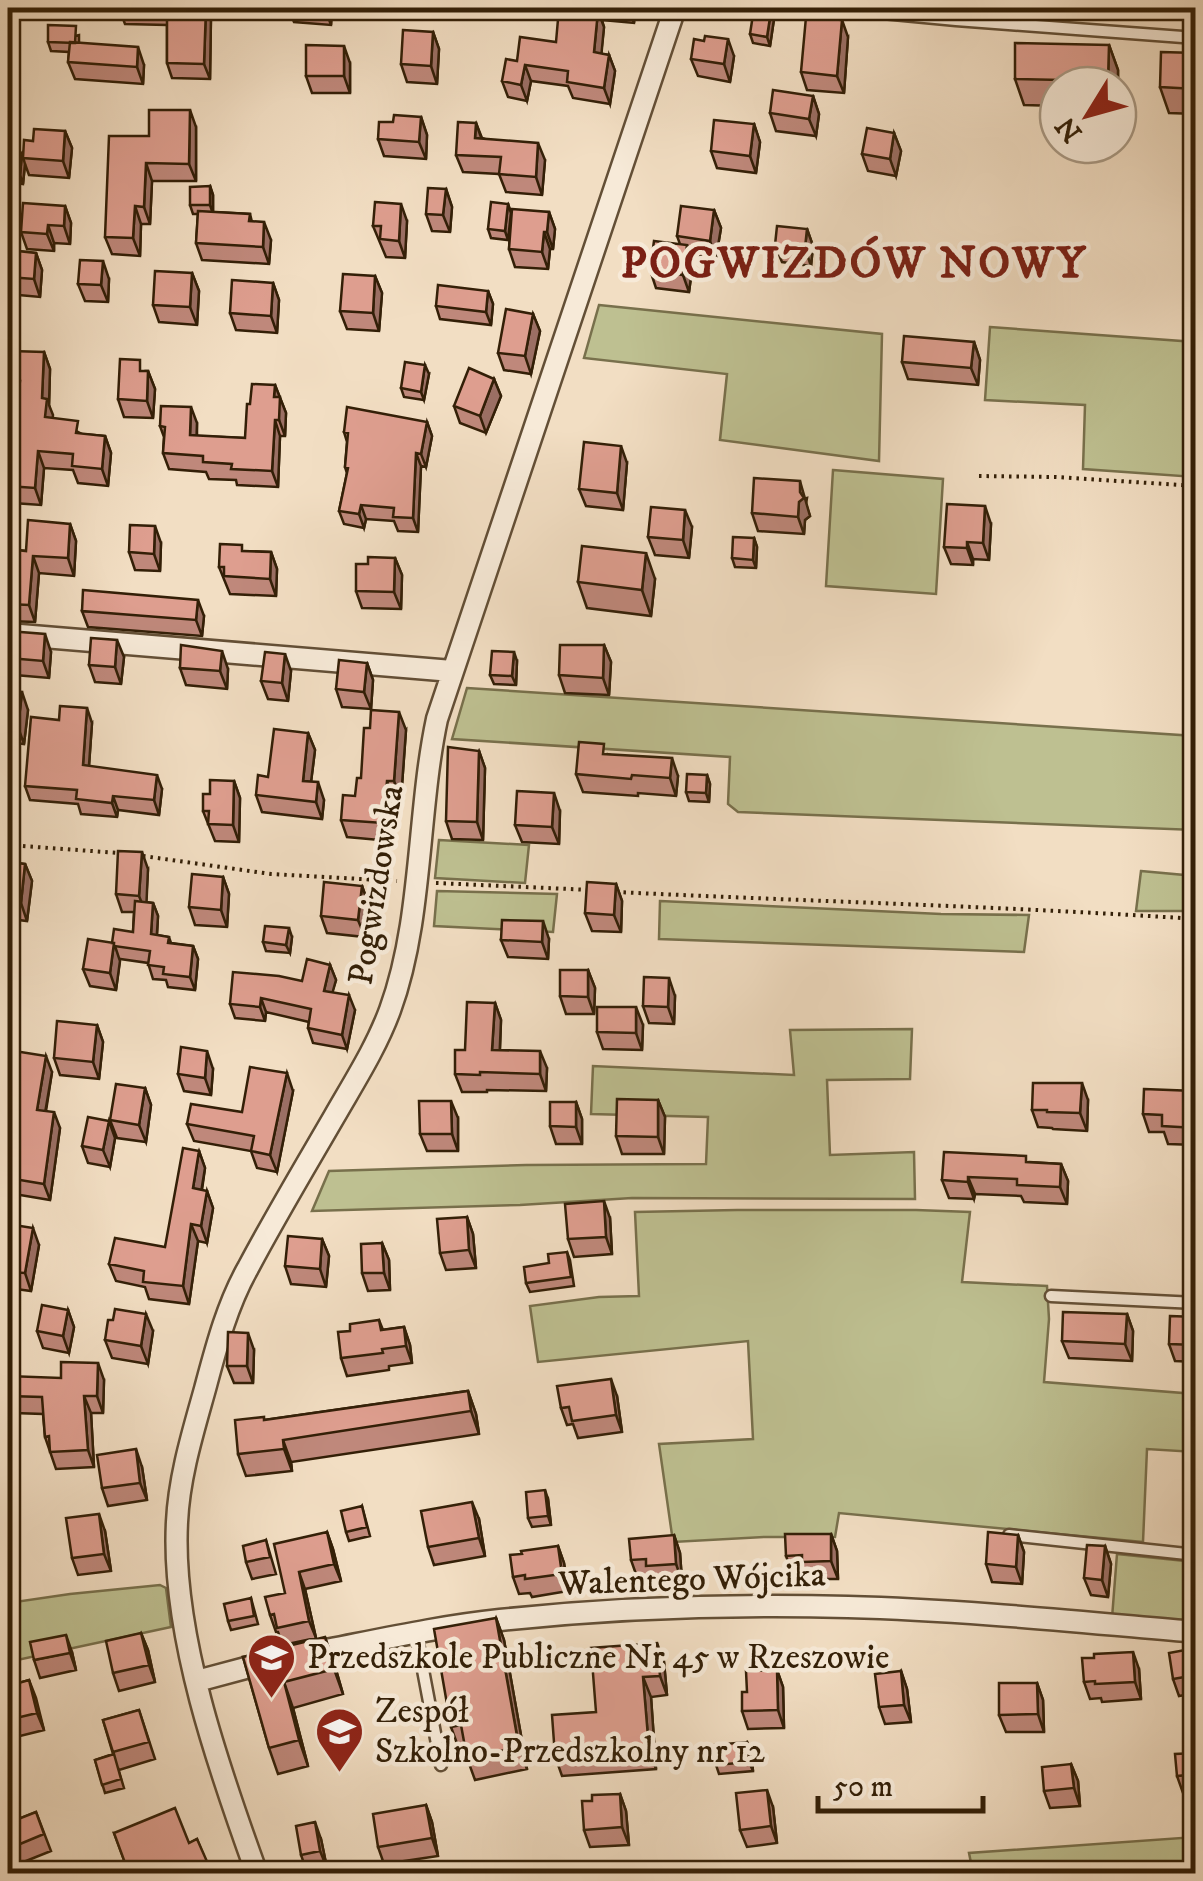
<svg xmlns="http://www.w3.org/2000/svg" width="1203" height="1881" viewBox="0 0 1203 1881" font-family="'IM FELL DW Pica',serif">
	<rect width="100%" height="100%" fill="#f2dec3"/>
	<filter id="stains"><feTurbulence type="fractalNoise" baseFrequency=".002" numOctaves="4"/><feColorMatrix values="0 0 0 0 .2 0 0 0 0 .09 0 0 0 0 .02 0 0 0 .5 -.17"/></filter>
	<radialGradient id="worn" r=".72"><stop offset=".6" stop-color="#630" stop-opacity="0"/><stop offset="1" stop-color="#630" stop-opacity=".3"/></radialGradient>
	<path fill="#bec091" stroke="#78704c" stroke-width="2.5" d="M599,305L882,334L879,461L720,440L727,374L584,358Z
		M990,327L1195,342V477L1083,469L1085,405L985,400Z
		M833,470L943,479L936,594L826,586Z
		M467,688L1195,736V830L738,812L728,804L730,757L452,739Z
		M439,840L529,845L525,883L435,878Z
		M1141,871L1195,876V911H1136Z
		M437,891L557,894L553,932L434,926Z
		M660,901L941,914L1029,915L1024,952L659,939Z
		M912,1029L910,1079L827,1080L830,1155L914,1152L915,1199L632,1198L520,1205L312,1211L329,1171L526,1165L706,1164L708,1117L591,1114L593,1066L794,1075L790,1030Z
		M737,1210H916L970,1212L962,1282L1047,1286L1049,1319L1044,1382L1195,1394V1452L1147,1449L1143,1542L839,1513L835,1537H764L673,1542L659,1444L753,1439L748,1341L538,1362L530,1306L599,1297L639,1296L635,1212Z
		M1117,1554L1195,1562V1624L1112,1618Z
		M160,1585L166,1588L171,1627L8,1662V1603L70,1594Z
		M1195,1837V1873H973L969,1853Z"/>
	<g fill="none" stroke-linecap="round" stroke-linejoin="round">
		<defs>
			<path id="service" d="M830,8L956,20L1196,38
				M1051,1296L1196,1303
				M1009,1535L1196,1555
				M416,1633L441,1765"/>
			<path id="minor" d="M8,634L452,671
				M306,1654C370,1642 434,1627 500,1620C615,1608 732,1604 848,1607C964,1610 1080,1622 1196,1632
				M197,1681L272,1661
				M257,1874C219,1769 171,1633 177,1522C179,1477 193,1432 205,1389C216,1348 227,1305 248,1268C275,1217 305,1167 334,1117C354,1082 376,1048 390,1010C423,920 417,813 437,719L675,8"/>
		</defs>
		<use href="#service" stroke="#634f36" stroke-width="15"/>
		<use href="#minor" stroke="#634f36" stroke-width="25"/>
		<path stroke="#331f07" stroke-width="4" stroke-dasharray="2.5 5" stroke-linecap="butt" d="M979,476L1056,477L1196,486
			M8,845L119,853
			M143,856L271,874L397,881
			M436,883L592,890
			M616,892C804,901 993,906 1181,918"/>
		<use href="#service" stroke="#f7ead8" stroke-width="10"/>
		<use href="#minor" stroke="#f7ead8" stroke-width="20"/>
	</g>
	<path fill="#bf887b" stroke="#331f07" stroke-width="2.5" d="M119,8H217V16L211,15L210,79L172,78L167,63V25L125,24Z
		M288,8H332L331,25L294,22Z
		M594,8H635L634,23L602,20L604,27L601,54L609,55L615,71L610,104L573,98L568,86L531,81L527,101L508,97L502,81L517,61L556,42L595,11Z
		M774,19L770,46L753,43L750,34Z
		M433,32L439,49L437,84L407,82L401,64Z
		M79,35V43L144,65L143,84L75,79L68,62L69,52L51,51L48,42Z
		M848,37L844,93L807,90L801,72Z
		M704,41L734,56L730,82L698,76L691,59Z
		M1109,45L1118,70V85H1058V106L1024,105L1015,79Z
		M1196,53V114L1169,113L1160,87Z
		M350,63V93H312L306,76Z
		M813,96L819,114L816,136L776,131L770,113Z
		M421,117L427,135L426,159L384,156L378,139Z
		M476,123L482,138L545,160L542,195L506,192L499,174L463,172L456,155Z
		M754,124L760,142L756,173L717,168L711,151Z
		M196,127V181H152L150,224H141L140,256L112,254L105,237L149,136Z
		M65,131L72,148L69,178L29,175L25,164L23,184L8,182V151L22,153L33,141Z
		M894,133L901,151L896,176L868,171L862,154Z
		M210,186L213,195V212L250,214L252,222L271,240L269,264L202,260L196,243L198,214H193L190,205Z
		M446,189L452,207L450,232L432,231L426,214Z
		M508,204L511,213L549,212L555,229L553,249H550L548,269L515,267L509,249L511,216L508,240L491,238L488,229Z
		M65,206L71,223L70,244L54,243V251L27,249L21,232Z
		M714,210L721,228L716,258L690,255L693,262L689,292L656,288L650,270L680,244L677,236Z
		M407,221L405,258L386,257L373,226Z
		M807,229L813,246L811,266L782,262L775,245Z
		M8,250L36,253L42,270L40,297L8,294Z
		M192,273L199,291L197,325L159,322L153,305Z
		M375,276L382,293L379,331L347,329L340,311Z
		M109,279L108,302L85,301L78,284Z
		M273,283L279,300L277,333L236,330L230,313Z
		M488,291L493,304L491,325L440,319L436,306Z
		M533,314L540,331L531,374L504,370L498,353Z
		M974,342L980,360L978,385L908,379L902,362Z
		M44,352L50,369L49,405L52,418L82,434L105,436L111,453L108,486L78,483L73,470L44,468L41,505L13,503L8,489V473L13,445L18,398H8V366Z
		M145,371H148L155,389L153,418L124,417L118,399Z
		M429,374L424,400L404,397L401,388Z
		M494,379L501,396L486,433L460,423L454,406Z
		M275,385L286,413L285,436H280L278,487L237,485L236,480L209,479L206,472L169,469L163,453L164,437L160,426L197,423V436L245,438L250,404Z
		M427,422L432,436L426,467L421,466L418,532L398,531L394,521L366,519L364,528L344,524L339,511L347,473L345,467L347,442L344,432Z
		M627,463L623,510L586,506L579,489Z
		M807,498L806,504L810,516L805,520L804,534L758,531L752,513Z
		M70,524L76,541L74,576L39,573L35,622L8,621V549L26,551Z
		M991,524L989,560L973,559V565L951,564L944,547Z
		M692,527L689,558L655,555L648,537Z
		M754,538L757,547L756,568L735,567L732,558Z
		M161,543L160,571L135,570L129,552Z
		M244,551L271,552L277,569L276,596L230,594L219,567Z
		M395,558L402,575L401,609L362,608L356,591L368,564Z
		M655,579L651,616L587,608L578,582Z
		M82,611L204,616L202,636L88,627Z
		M8,631L51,652L49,678L15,675L8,659Z
		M604,645L611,662L609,695L565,693L559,675Z
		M124,657L121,684L95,682L89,665Z
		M517,661L516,685L494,684L490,675Z
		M367,663L373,680L371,709L342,707L336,689Z
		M180,668L228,669L227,689L186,685Z
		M291,671L288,701L268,699L261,681Z
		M8,691L28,710L24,744L8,742Z
		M92,723L89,766L162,789L159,815L118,810L117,817L81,814L78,804L30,800L25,786Z
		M406,730L401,799L393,798L390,841L347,837L341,820L355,796L361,778Z
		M308,733L315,750L311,782L324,800L322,819L262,812L256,795L268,777Z
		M479,751L485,768L483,840L452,839L446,821Z
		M607,754L678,776L676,796L638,793V796L583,792L576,774Z
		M707,775L710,784L709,802L689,801L686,792Z
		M234,781L240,798L239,842L215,841L203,811L210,794Z
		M560,811L559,844L522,842L515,825Z
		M8,862L25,864L32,881L27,921L10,919L8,937Z
		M148,869L146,902L153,903L158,916L157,935L169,937L171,943L193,946L198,959L195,990L168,987L166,980L153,979L148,963L120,959L116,990L90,986L83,969L112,943L133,932L134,912H122L116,894Z
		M223,877L229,894L227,927L195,925L189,907Z
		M616,884L622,901L621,932L592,931L585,913Z
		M362,886L368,903L365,937L327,933L321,916Z
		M292,937L290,953L266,951L263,942Z
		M549,939L548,959L508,957L501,940Z
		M330,965L336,980L332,992L355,1010L347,1049L313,1043L308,1028L309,1022L266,1012L265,1021L235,1018L230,1004L302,981Z
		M588,970L595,988L594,1014H566L560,996Z
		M675,996L674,1024L649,1023L643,1006Z
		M495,1003L501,1020L500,1050L547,1068L546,1091L487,1090V1092H462L455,1074L465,1050Z
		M97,1025L103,1042L99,1079L60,1075L54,1058Z
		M643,1025L642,1050L603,1049L597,1032Z
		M8,1050L52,1072L46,1111L60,1128L50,1200L8,1193V1149L14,1110L8,1109Z
		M213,1069L211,1095L184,1091L178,1074Z
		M145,1088L151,1105L146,1142L117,1138L110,1120Z
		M293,1091L277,1172L257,1168L251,1151L194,1141L187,1124L242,1112Z
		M1195,1091L1196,1145L1168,1144L1164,1132H1149L1143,1114Z
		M658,1100L665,1117L664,1154H622L616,1136Z
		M1088,1100L1087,1131L1053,1129L1052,1128L1038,1127L1032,1110Z
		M576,1102L582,1119V1144H556L550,1126Z
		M458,1118V1151H427L420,1134Z
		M109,1121L115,1138L110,1167L88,1163L82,1146Z
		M199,1151L205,1168L202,1190L207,1191L213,1208L207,1243L198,1241L189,1304L149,1299L145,1287L116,1281L109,1264L165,1247Z
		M1029,1162L1061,1164L1068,1181L1067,1204L1024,1202L1021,1196L975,1194L974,1199L949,1198L942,1180Z
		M467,1217L473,1234L476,1268L446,1270L440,1253Z
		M610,1218L612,1254L574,1257L568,1239Z
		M8,1229L13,1230L39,1245L31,1291L8,1288Z
		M322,1239L329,1256L326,1287L291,1284L285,1266Z
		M382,1243L389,1260L390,1290L368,1291L362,1273Z
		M567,1252L570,1260L574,1286L530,1292L526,1283L549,1263Z
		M68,1310L74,1327L69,1353L43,1348L37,1331Z
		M1127,1314L1133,1331L1132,1361L1069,1358L1062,1341Z
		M1196,1317V1362L1175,1361L1169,1344Z
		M379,1320L383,1330L404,1327L410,1345L412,1363L389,1366V1370L347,1376L341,1358L350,1331Z
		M153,1331L148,1364L112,1358L105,1340Z
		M254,1350L253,1383H234L227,1366Z
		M104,1380L103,1413H91L94,1467L56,1469L45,1437L43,1414L14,1413L8,1396Z
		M468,1391L476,1414L479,1434L291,1462L292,1471L246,1476L238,1454L265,1420Z
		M617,1396L622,1432L578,1438L573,1424L567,1425L561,1408Z
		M8,1451L14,1469L18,1511L8,1512Z
		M142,1467L147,1500L108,1506L102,1488Z
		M548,1499L551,1525L532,1527L528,1518Z
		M362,1506L370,1536L349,1541L346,1532Z
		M479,1519L485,1556L434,1565L428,1547Z
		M105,1531L111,1571L78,1575L72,1558Z
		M327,1532L333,1549L341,1581L305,1589L316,1638L283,1645L278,1632H276L270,1615Z
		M831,1534L837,1551L838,1579H808L806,1573H792L786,1556Z
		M674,1535L680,1553L682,1581L652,1583L650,1577H637L631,1560Z
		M1018,1535L1024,1552L1022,1584L992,1582L986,1564Z
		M266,1540L276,1574L252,1579L246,1562Z
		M558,1546L564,1563L568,1591L532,1597L530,1593L519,1594L513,1577Z
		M1105,1546L1111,1564L1108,1597L1091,1595L1084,1578Z
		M251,1598L258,1624L231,1630L228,1621Z
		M496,1618L504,1640L527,1769L475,1780L467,1758L465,1748L459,1749L451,1727Z
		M141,1633L148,1650L155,1682L119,1691L113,1673Z
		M1196,1648V1693L1179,1696L1173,1679Z
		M72,1652L76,1670L40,1678L34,1660Z
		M243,1657L334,1663L343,1694L293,1708L308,1766L278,1774L269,1748Z
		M664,1662L667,1695L651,1697L656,1769L562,1776L555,1756L596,1712Z
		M1139,1669L1141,1699L1102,1702L1101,1698L1090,1699L1084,1682Z
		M777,1670L783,1687L784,1728L748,1729L742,1711L747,1692Z
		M901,1671L907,1689L911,1722L885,1724L879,1707Z
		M29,1680L44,1730L8,1739V1686Z
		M1037,1683L1043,1700L1044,1732H1006L999,1715Z
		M139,1710L155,1759L119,1770L118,1768L124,1788L105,1793L95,1760L113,1754L103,1720Z
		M747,1742L751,1751L753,1771L719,1774L716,1765Z
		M1196,1753V1792L1183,1793L1177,1776Z
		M1071,1764L1078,1781L1080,1806L1050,1808L1044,1791Z
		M620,1794L626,1811L629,1845L590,1847L584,1830Z
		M426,1805L432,1822L438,1856L384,1864L378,1847Z
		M773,1807L777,1843L747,1847L740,1830Z
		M36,1812L51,1851L11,1867L8,1856V1823Z
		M114,1833L189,1843L197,1839L211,1874H94L124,1860Z
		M321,1839L327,1868L307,1872L301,1855Z"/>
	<path fill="#9b6f64" stroke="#331f07" stroke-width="2.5" d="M206,8H208L211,15L210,79L204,64Z
		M325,8H332L331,25Z
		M628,8H635L634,23Z
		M598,11L604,27L600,69L594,52Z
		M771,11L774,19L770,46L767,37Z
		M842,20L848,37L844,93L837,76Z
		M433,32L439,49L437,84L431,66Z
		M728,39L734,56L730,82L724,64Z
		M1109,45L1118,70V85H1109L1108,81Z
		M344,46L350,63V93L344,76Z
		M138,47L144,65L143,84L137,67Z
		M609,55L615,71L610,104L604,88Z
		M525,65L531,81L527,101L521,85Z
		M813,96L819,114L816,136L809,119Z
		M190,110L196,127V181L189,164Z
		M421,117L427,135L426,159L419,142Z
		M476,123L482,140L475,138Z
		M754,124L760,142L756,173L750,156Z
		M65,131L72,148L69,178L63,161Z
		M894,133L901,151L896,176L890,159Z
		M538,143L545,160L542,195L536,177Z
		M22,153L25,164L23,184L20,175Z
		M146,163L152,181L150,224L144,207Z
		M210,186L213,195V214L210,205Z
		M446,189L452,207L450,232L443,215Z
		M401,204L407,221L405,258L399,241Z
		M508,204L511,213L508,240L505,231Z
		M65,206L71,223L70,244L64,226Z
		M135,206L141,224L140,256L133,238Z
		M714,210L721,228L716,258L710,241Z
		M549,212L555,229L553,249L547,232Z
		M264,222L271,240L269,264L263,247Z
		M48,225L54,243V251L47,234Z
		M807,229L813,246L811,266L805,248Z
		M544,232L550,249L548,269L542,252Z
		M687,245L693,262L689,292L683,275Z
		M36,253L42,270L40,297L34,279Z
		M103,261L109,279L108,302L101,285Z
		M192,273L199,291L197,325L190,307Z
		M375,276L382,293L379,331L373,313Z
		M273,283L279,300L277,333L271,316Z
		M488,291L493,304L491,325L486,312Z
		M533,314L540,331L531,374L525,356Z
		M974,342L980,360L978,385L971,368Z
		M44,352L50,369L49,405L53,415L51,434L45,417L42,398Z
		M425,365L429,374L424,400L421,392Z
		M148,371L155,389L153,418L147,401Z
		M494,379L501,396L486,433L480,416Z
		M275,385L286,413L285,436L279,420L274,397Z
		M191,407L197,423L196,452L190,435Z
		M275,420L280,436L278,487L272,471Z
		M427,422L432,436L426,467L421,454Z
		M105,436L111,453L108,486L102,469Z
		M621,446L627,463L623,510L617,493Z
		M38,451L44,468L41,505L35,488Z
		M416,453L421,466L418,532L413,518Z
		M800,481L810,516L805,520L804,534L798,517Z
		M361,505L366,519L364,528L359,514Z
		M985,506L991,524L989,560L983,543Z
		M685,510L692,527L689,558L683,540Z
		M70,524L76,541L74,576L68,558Z
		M155,526L161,543L160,571L154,554Z
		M754,538L757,547L756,568L753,560Z
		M967,542L973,559V565L967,548Z
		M271,552L277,569L276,596L270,579Z
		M646,553L655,579L651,616L642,590Z
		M33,556L39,573L35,622L29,605Z
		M395,558L402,575L401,609L394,592Z
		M198,600L204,616L202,636L196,620Z
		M45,634L51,652L49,678L43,661Z
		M117,640L124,657L121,684L115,667Z
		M604,645L611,662L609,695L603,678Z
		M222,651L228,669L227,689L220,671Z
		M514,652L517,661L516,685L512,676Z
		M285,654L291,671L288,701L282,683Z
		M367,663L373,680L371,709L364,692Z
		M22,692L28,710L24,744L18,727Z
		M87,708L92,723L88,779L83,765Z
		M399,712L406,730L401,799L394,781Z
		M308,733L315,750L309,798L303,781Z
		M479,751L485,768L483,840L477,822Z
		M672,758L678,776L676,796L670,778Z
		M157,775L162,789L159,815L154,800Z
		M707,775L710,784L709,802L706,793Z
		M234,781L240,798L239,842L233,825Z
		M387,781L393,798L390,841L383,823Z
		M318,782L324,800L322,819L316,802Z
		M554,793L560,811L559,844L552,827Z
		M113,796L118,810L117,817L112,803Z
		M142,852L148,869L146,913L139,896Z
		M25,864L32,881L27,921L21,903Z
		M223,877L229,894L227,927L221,910Z
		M616,884L622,901L621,932L614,915Z
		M362,886L368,903L365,937L358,920Z
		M153,903L158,916L156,948L151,934Z
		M543,921L549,939L548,959L542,942Z
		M289,928L292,937L290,953L286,945Z
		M114,943L120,961L116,990L110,973Z
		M193,946L198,959L195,990L190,977Z
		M330,965L336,980L329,1005L324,991Z
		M588,970L595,988L594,1014L588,997Z
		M669,978L675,996L674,1024L668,1007Z
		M349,995L355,1010L347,1049L342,1035Z
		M261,998L266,1012L265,1021L260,1007Z
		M495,1003L501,1020L499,1067L492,1050Z
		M636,1007L643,1025L642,1050L636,1033Z
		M97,1025L103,1042L99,1079L93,1062Z
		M207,1051L213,1069L211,1095L205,1078Z
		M540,1051L547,1068L546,1091L540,1074Z
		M46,1056L52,1072L43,1125L37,1110Z
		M287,1073L293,1091L277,1172L270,1155Z
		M1082,1083L1088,1100L1087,1131L1080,1113Z
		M145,1088L151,1105L146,1142L139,1125Z
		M658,1100L665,1117L664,1154L658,1137Z
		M451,1101L458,1118V1151L452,1134Z
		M576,1102L582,1119V1144L576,1127Z
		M54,1112L60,1128L50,1200L44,1184Z
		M109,1121L115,1138L110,1167L103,1150Z
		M199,1151L205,1168L199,1205L193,1188Z
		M1061,1164L1068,1181L1067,1204L1060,1187Z
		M968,1177L975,1194L974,1199L968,1182Z
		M207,1191L213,1208L207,1243L201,1226Z
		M604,1201L610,1218L612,1254L606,1237Z
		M467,1217L473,1234L476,1268L469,1250Z
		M191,1224L198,1241L189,1304L183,1286Z
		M33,1228L39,1245L31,1291L25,1273Z
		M322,1239L329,1256L326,1287L320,1269Z
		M382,1243L389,1260L390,1290L384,1273Z
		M68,1310L74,1327L69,1353L63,1336Z
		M146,1314L153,1331L148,1364L141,1346Z
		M1127,1314L1133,1331L1132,1361L1125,1344Z
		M404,1327L410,1345L412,1363L406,1346Z
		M248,1333L254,1350L253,1383L247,1366Z
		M98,1363L104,1380L103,1413L97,1396Z
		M611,1379L617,1396L622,1432L616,1415Z
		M468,1391L476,1414L479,1434L471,1411Z
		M84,1396L91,1413L94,1467L88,1450Z
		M283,1440L291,1462L292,1471L284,1449Z
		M136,1449L142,1467L147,1500L140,1483Z
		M8,1451L14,1469L18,1511L11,1494Z
		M545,1490L548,1499L551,1525L548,1516Z
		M472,1502L479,1519L485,1556L479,1538Z
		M99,1514L105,1531L111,1571L104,1554Z
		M327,1532L333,1549L341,1581L334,1564Z
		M831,1534L837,1551L838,1579L831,1561Z
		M674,1535L680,1553L682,1581L676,1564Z
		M1018,1535L1024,1552L1022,1584L1016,1567Z
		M558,1546L564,1563L568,1591L562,1574Z
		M1105,1546L1111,1564L1108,1597L1102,1580Z
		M299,1572L305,1589L316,1638L309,1621Z
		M496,1618L504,1640L527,1769L519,1747Z
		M141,1633L148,1650L155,1682L149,1665Z
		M66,1635L72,1652L76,1670L70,1653Z
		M325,1637L334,1663L343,1694L334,1669Z
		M657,1643L664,1662L667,1695L660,1676Z
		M1133,1652L1139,1669L1141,1699L1135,1682Z
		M777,1670L783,1687L784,1728L778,1710Z
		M901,1671L907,1689L911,1722L904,1705Z
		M643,1677L651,1697L656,1769L649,1749Z
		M29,1680L36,1698L44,1730L37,1713Z
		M284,1682L293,1708L308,1766L299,1740Z
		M1037,1683L1043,1700L1044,1732L1038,1714Z
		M747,1742L751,1751L753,1771L749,1762Z
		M1071,1764L1078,1781L1080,1806L1074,1788Z
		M767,1790L773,1807L777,1843L771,1826Z
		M620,1794L626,1811L629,1845L622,1827Z
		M426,1805L432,1822L438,1856L432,1838Z
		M315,1822L321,1839L327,1868L320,1851Z"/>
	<path fill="#de9e8f" stroke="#331f07" stroke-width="2.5" d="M119,8H206L204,64L167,63V11L119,9Z
		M559,8L598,11L594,52L609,55L604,88L567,82L568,71L525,65L521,85L502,81L506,59L517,61L520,37L556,42Z
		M754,8L771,11L767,37L750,34Z
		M806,17L842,20L837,76L801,72Z
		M48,25L76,26L75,43L48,42Z
		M403,30L433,32L431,66L401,64Z
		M705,36L728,39L724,64L691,59L694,39L704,41Z
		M70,42L138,47L137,67L68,62Z
		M1015,43L1109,45L1108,81L1015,79Z
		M306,45L344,46V76H306Z
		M1161,52L1196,53V89L1160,87Z
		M773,90L813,96L809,119L770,113Z
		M149,110H190L189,164L146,163L144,207L135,206L133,238L105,237L109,136H149Z
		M394,115L421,117L419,142L378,139L379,122H393Z
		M714,120L754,124L750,156L711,151Z
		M458,122L476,123L475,138L538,143L536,177L499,174L501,157L456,155Z
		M867,128L894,133L890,159L862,154Z
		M34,129L65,131L63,161L23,158L24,140L33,141Z
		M8,151L22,153L20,175L8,173Z
		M210,186V205H190V187Z
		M428,188L446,189L443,215L426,214Z
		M375,202L401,204L399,241L380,239L381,226H373Z
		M491,202L508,204L505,231L488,229Z
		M23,203L65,206L64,226L48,225L47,234L21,232Z
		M681,206L714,210L710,241L677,236Z
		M512,209L549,212L547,232H544L542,252L509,249Z
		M198,211L250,214L249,221L264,222L263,247L196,243Z
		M777,226L807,229L805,248L775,245Z
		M654,241L687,245L683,275L650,270Z
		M8,250L36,253L34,279L8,277Z
		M80,260L103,261L101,285L78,284Z
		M155,271L192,273L190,307L153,305Z
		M343,274L375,276L373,313L340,311Z
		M232,280L273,283L271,316L230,313Z
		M438,285L488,291L486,312L436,306Z
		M506,309L533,314L525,356L498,353Z
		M904,336L974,342L971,368L902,362Z
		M11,351L44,352L42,398L47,399L45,417L78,421L76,433L105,436L102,469L72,466L73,454L38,451L35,488L8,486L10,444L13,445L20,381H8V366H10Z
		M120,359L140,360V371H148L147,401L118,399Z
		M405,362L425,365L421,392L401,388Z
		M469,368L494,379L480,416L454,406Z
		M252,384L275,385L274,397H280L279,420H275L272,471L231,469L232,464L203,462V456L163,453L165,427L160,426L161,406L191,407L190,435L245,438L247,404H250Z
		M347,407L427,422L421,454L416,453L413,518L393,517L394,508L361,505L359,514L339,511L348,468L345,467L348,433L344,432Z
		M584,442L621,446L617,493L579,489Z
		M754,478L800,481V492L804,498L799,502L798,517L752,513Z
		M947,504L985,506L983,543L967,542V548L944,547Z
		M651,507L685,510L683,540L648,537Z
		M28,520L70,524L68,558L33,556L29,605L8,604V549L26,551Z
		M130,525L155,526L154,554L129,552Z
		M733,537L754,538L753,560L732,558Z
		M220,544L242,545V551L271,552L270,579L224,576V567H219Z
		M582,546L646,553L642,590L578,582Z
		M368,557L395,558L394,592L356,591V564H368Z
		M83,590L198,600L196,620L82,611Z
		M8,631L45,634L43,661L9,658Z
		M91,638L117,640L115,667L89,665Z
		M181,645L222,651L220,671L180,668Z
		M560,645H604L603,678L559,675Z
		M492,651L514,652L512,676L490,675Z
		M265,652L285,654L282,683L261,681Z
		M339,660L367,663L364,692L336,689Z
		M8,691L22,692L18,727L8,726Z
		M60,706L87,708L83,765L157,775L154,800L113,796L112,803L76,799L77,790L25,786L31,717L59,720Z
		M371,710L399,712L394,781H387L383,823L341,820L343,795L355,796L357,778H361L364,728H370Z
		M274,729L308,733L303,781L318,782L316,802L256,795L258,775L268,777Z
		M579,742L604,744L603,754L672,758L670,778L632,775L631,779L576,774Z
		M448,747L479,751L477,822L446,821Z
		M687,774L707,775L706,793L686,792Z
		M210,780L234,781L233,825L208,824L209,811H203V794H210Z
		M517,791L554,793L552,827L515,825Z
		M118,851L142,852L139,896L116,894Z
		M8,862L25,864L21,903L8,902Z
		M192,874L223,877L221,910L189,907Z
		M324,882L362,886L358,920L321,916Z
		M587,882L616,884L614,915L585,913Z
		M135,901L153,903L151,934L169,937L168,943L193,946L190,977L163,974L164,967L148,965L150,951L114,946V943H112L114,929L133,932Z
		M502,920L543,921L542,942L501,940Z
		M265,926L289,928L286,945L263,942Z
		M88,939L114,943L110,973L83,969Z
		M307,959L330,965L324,991L349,995L342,1035L308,1028L311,1009L261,998L260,1007L230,1004L233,972L279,976L302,981Z
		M560,970H588V997L560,996Z
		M644,977L669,978L668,1007L643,1006Z
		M467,1002L495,1003L492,1050L540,1051V1074L480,1072V1075L455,1074V1050H465Z
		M597,1007H636V1033L597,1032Z
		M57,1021L97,1025L93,1062L54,1058Z
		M181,1047L207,1051L205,1078L178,1074Z
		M8,1050L46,1056L37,1110L54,1112L44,1184L8,1178V1149L16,1095L8,1094Z
		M250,1067L287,1073L270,1155L251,1151L254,1136L187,1124L191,1104L242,1112Z
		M1033,1083H1082L1080,1113L1047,1112V1110H1032Z
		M116,1084L145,1088L139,1125L110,1120Z
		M1144,1089L1195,1091L1196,1128L1162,1126V1115L1143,1114Z
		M617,1099L658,1100V1137L616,1136Z
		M419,1101H451L452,1134H420Z
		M550,1102H576V1127L550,1126Z
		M88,1117L109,1121L103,1150L82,1146Z
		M183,1148L199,1151L193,1188L207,1191L201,1226L191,1224L183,1286L143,1282L144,1271L109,1264L115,1238L165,1247Z
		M944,1152L1026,1156V1162L1061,1164L1060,1187L1017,1185V1179L968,1177V1182L942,1180Z
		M604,1201L606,1237L568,1239L565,1204Z
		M467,1217L469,1250L440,1253L437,1219Z
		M14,1225L33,1228L25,1273L8,1272V1229L13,1230Z
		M288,1236L322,1239L320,1269L285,1266Z
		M382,1243L384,1273H362L361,1244Z
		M567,1252L571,1277L526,1283L524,1267L549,1263L548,1254Z
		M42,1305L68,1310L63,1336L37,1331Z
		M115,1309L146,1314L141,1346L105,1340L108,1320H113Z
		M1063,1312L1127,1314L1125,1344L1062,1341Z
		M1170,1316L1196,1317V1345L1169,1344Z
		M379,1320L381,1330L404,1327L406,1346L382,1349L383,1353L341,1358L338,1332L350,1331V1324Z
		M228,1332L248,1333L247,1366H227Z
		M61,1362L98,1363L97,1396H84L88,1450L50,1452L49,1436L45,1437L42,1397L8,1396V1376L61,1378Z
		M611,1379L616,1415L572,1421L569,1407L561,1408L557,1386Z
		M468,1391L471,1411L283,1440L284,1449L238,1454L235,1420L264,1417V1420Z
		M136,1449L140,1483L102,1488L97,1455Z
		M8,1451L11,1494H8Z
		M545,1490L548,1516L528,1518L526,1492Z
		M472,1502L479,1538L428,1547L421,1511Z
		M362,1506L367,1527L346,1532L341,1511Z
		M99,1514L104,1554L72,1558L66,1518Z
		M327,1532L334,1564L299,1572L309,1621L277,1628L274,1614L270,1615L265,1597L285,1593L274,1544Z
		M988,1532L1018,1535L1016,1567L986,1564Z
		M785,1534H831V1561L802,1562V1555L786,1556Z
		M674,1535L676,1564L646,1566V1559L631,1560L629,1539Z
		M266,1540L270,1557L246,1562L243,1546Z
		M1087,1545L1105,1546L1102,1580L1084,1578Z
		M558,1546L562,1574L525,1579V1575L513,1577L510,1555L522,1554L521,1551Z
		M251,1598L254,1616L228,1621L224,1604Z
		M496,1618L519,1747L467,1758L461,1725L451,1727L434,1629Z
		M141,1633L149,1665L113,1673L106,1641Z
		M66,1635L70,1653L34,1660L30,1642Z
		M325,1637L334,1669L284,1682L299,1740L269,1748L243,1657Z
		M657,1643L660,1676L643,1677L649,1749L555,1756L552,1715L596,1712L591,1648Z
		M1196,1648V1675L1173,1679L1169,1653Z
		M1133,1652L1135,1682L1095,1684V1681L1084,1682L1082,1658H1094V1654Z
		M777,1670L778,1710L742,1711V1692H747L746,1671Z
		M901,1671L904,1705L879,1707L875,1674Z
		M29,1680L37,1713L8,1720V1686Z
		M999,1683H1037L1038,1714L999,1715Z
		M139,1710L149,1742L113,1752L103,1720Z
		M747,1742L749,1762L716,1765L715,1745Z
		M1196,1753V1774L1177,1776L1175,1754Z
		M114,1754L121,1779L102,1785L95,1760Z
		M1071,1764L1074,1788L1044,1791L1042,1767Z
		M767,1790L771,1826L740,1830L736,1793Z
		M620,1794L622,1827L584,1830L582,1801H592V1795Z
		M426,1805L432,1838L378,1847L373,1814Z
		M175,1808L189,1843L197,1839L209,1866L191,1874H179L177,1870L169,1874H94L124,1860L114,1833Z
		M36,1812L44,1834L8,1849V1823Z
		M315,1822L320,1851L301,1855L296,1826Z"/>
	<defs>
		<symbol id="school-pin" viewBox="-11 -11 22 30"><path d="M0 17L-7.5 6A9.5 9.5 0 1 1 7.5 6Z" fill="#8f2418" stroke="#f7ead8"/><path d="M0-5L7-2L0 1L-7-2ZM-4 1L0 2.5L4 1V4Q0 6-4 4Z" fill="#fff"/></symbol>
	</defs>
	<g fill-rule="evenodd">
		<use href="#school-pin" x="244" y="1630" width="55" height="75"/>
		<use href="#school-pin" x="312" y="1704" width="55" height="75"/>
	</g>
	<g text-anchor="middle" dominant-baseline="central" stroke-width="9" stroke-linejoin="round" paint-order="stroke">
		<g font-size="35" fill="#331f07" stroke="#f7ead8">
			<text transform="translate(377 885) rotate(-81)">Pogwizdowska</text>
			<text transform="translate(692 1580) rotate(-2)">Walentego Wójcika</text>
		</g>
		<g font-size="35" fill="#331f07" stroke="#f7ead8" text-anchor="start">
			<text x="307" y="1658">Przedszkole Publiczne Nr 45 w Rzeszowie</text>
			<text x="375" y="1712">Zespół<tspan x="375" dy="40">Szkolno-Przedszkolny nr 12</tspan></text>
		</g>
		<g font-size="45" font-weight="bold" letter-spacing="2.5" fill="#7a1f14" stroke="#f7ead8">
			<text x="854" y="264">POGWIZDÓW NOWY</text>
		</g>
	</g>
	<rect width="1203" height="1881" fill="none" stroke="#f2dec3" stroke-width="40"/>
	<rect x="10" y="10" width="1183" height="1861" fill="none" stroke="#331f07" stroke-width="5"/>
	<rect x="20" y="20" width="1163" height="1841" fill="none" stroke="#331f07" stroke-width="2.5"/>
	<g transform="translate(1088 115) rotate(233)"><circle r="48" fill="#f7ead8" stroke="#a99984" stroke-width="2.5"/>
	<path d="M0-8L18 38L0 25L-18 38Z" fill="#8f2418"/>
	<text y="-15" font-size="28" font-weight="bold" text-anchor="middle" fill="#331f07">N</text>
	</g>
	<path d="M818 1796v15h165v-15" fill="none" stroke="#331f07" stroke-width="5"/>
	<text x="833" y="1796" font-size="30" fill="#331f07" stroke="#f7ead8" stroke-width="8" paint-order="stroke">50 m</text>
	<rect width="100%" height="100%" filter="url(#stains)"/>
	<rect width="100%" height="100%" fill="url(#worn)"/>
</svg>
